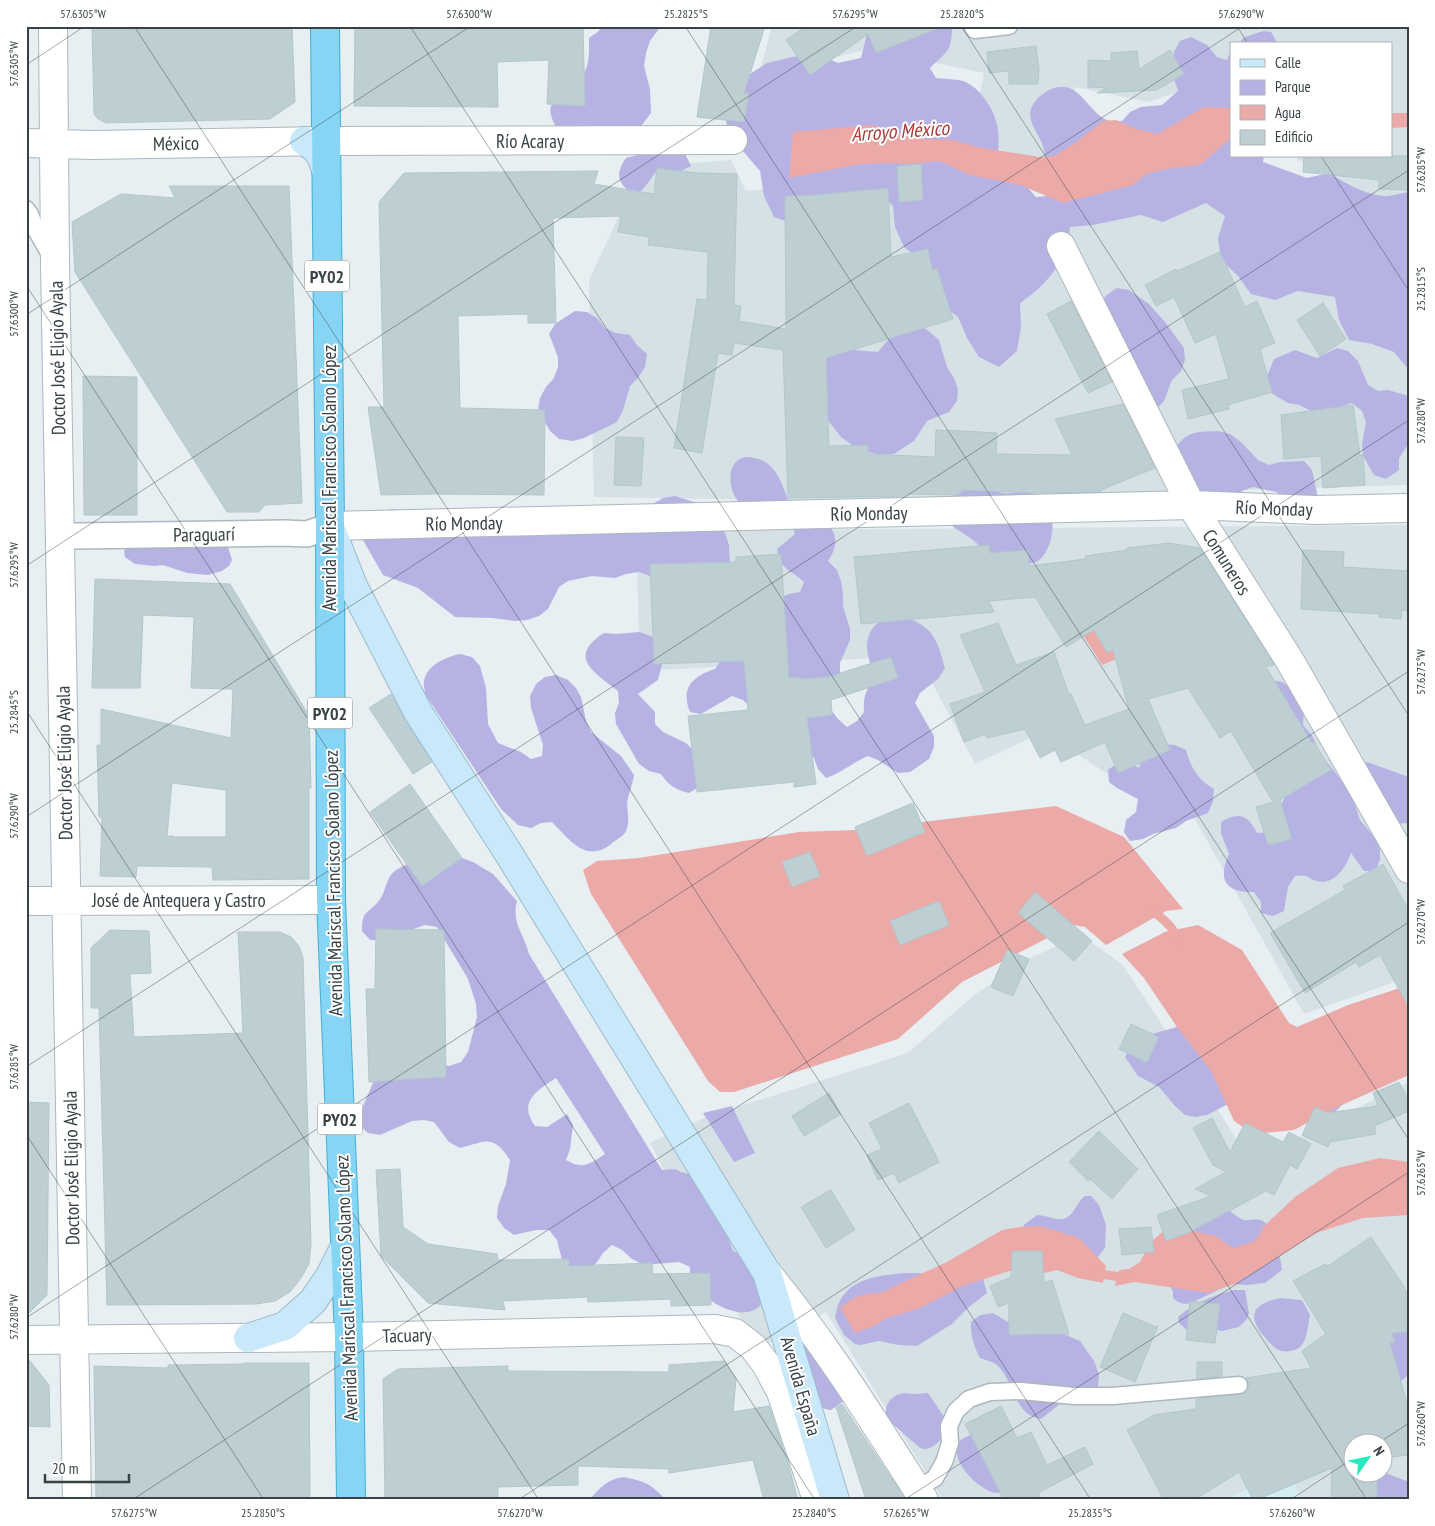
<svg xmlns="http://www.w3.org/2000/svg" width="1435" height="1526" viewBox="0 0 1435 1526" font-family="'PT Sans Narrow',sans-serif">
	<rect width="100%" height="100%" fill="#e7eff2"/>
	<path fill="#d6e1e6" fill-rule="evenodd" d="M772,26H1409V200L1374,203L1292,156H1391V44H1231V87L1224,77L1148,102L1075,87L1060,171L971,139L984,73L870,49L759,75Z
		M731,160L746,191L950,168L984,244L1221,181L1409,289V485L850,501L594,497L589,280L642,167Z
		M1409,525V977L1304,1014L1175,783L1125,785L1043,732L975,764L915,650L859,659L640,671L636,531Z
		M1081,935L1123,965L1251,1161L1409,1082V1500H1301L1288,1469L1227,1500H943L826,1312L757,1350L650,1143L706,1117L908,1053L973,996L1026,960ZM1352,1444H1382V1474H1352Z"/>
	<path fill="#d4edf3" d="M1288,1469L1301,1500H1227Z"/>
	<path fill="#b6b3e4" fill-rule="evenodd" d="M601,26H661L650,41L646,53L644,66L650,89L651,113L639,129L559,132C536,96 565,100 580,80C590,66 589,54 589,38L599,31Z
		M869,26H952C952,52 947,51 930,68L936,78C944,79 951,79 959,80C977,83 994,108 997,125C1000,137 998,151 998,164L1020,179L1036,197L1047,196C1048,181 1048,165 1044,150C1040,131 1019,118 1038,98C1042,94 1048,90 1054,88C1081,80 1089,116 1110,121C1114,122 1118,121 1122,121L1130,112L1141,107L1162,105L1178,91L1173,76L1174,52L1180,41L1191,37L1207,45L1217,57L1227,60L1231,50V156H1264L1263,162L1307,178L1329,173C1345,183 1369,197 1389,196C1395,195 1402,193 1409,192V370L1394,352L1372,344L1349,340L1339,320L1335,297L1298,291L1275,300L1251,294L1238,276L1221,260L1218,238L1225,216L1206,203L1163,222L1141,215L1093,225L1070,227C1069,235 1068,243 1066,250C1057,273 1039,290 1020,303L1021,327L1017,351L999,367L979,357L967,338L958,317L940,303L922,261L904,247L895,227L893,206L877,191L796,225L774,217L764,196L760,171L730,136L724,114L747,76L767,63L792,57L817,54L838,63L861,58Z
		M1263,31L1271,32L1278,44H1237L1245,37Z
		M680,143L691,166L681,171L658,170C649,179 647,188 635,195C618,185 614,175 626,158Z
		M1117,288L1129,290L1149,304L1165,322L1184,348L1185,360L1181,371L1172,380L1164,401L1156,410C1142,397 1103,365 1097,349C1092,339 1095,329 1097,319C1100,302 1102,297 1117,288Z
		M575,311L587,312L598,319L605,328L616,333L630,335L637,345L647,354L645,367L638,378L630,386L623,410L617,422L584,438L573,441L559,439L550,431L538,410L540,398L546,387L554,378L558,367V357L549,334L555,324Z
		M925,328L939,340L947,367L954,378L958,389L957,401L949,412L927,421L914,441L894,454L882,455L860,451L841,437L826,418L819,355L854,350L878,352L893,334Z
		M1337,348L1348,351L1358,361L1368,385L1378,391L1388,390L1409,396V443L1399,458V470L1386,479L1374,475L1363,456L1362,444L1366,422L1362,411L1352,403L1319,415L1299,405L1288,403L1268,391L1265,381L1274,359L1295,350L1317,358Z
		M1218,431L1230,434L1241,442L1258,460L1269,465L1280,462L1304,461L1312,470L1318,498H1285L1276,492L1253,487L1242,491L1232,499L1201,497L1176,447C1188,430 1199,432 1218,431Z
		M745,457C775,457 780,480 790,504C815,515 851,527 828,561L837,570L841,581L843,594V606L850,629V640L840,663V675L830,699L831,710L838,719L847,727L857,721L864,712C863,698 865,691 874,680C873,668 867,658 867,646C869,610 911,611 930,632C939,643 941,655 945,668L938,679L920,693L915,703L934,736V747L929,759L910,772L898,773L878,760L868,756C853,762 842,773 826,778L818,769L814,758L751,708L743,700L732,696L701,714L690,712C680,688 693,676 715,669L721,660L777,599L789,594L800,592L804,582C790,569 780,570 777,549L795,534L791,524C775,518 757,513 743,505C731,499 726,473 735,463C737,460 742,458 745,457Z
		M992,487C995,489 998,492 1001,493C1004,494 1009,493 1013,493C1025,491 1035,492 1045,500C1059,512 1053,559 1033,563C1019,566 1001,561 987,559C983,553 979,544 973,540C949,522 949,532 947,499L967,488Z
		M675,496L700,504L725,533L729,545L730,567L661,580L639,572L626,574L615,578L592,576L568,581L559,587L548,609L539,616L527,620L515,621L492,618L455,617L418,588L383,575L359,533L381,511L393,509L504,525L535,535L548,536L565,520L644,509L663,498Z
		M218,533L228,547L232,560L229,566L222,571L208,575L187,573L163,565L155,566L135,564L125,557L124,551L127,546Z
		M639,632L651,636L663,645L664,657L658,680L638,694L655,712V724L663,732L686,743L694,751L700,786L689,793C676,790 668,785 661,774L649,771L639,764L616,724L615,713L619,703L618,691C595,673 566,657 604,633L616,634Z
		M460,654L472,657L480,666L486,688L488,724L498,743L521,752L531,759L542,756L543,745L531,708L530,696L536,684L545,677L556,675L568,680L576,688L581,697L586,721L591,732L621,756L634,775C633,783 630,790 628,798C625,809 632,821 625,833C622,837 614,841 610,845C585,863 569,839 552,822L541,823L531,828L518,825L501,809L425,694C425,690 423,685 424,682C426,665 446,657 460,654Z
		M1270,680L1282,682L1292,689L1304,712L1303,725C1313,736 1317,741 1318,756L1327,762L1341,780L1352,796L1360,820L1375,838L1380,849V860L1375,871H1364L1351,853C1346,867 1334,886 1317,881C1305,878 1311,874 1295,876L1288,887L1284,911L1273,916L1261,913V902L1254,892C1226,893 1217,880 1229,854L1221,833V822C1238,811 1249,815 1257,833L1269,832L1288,790Z
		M1164,744L1175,745L1186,750C1191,768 1198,780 1214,789L1213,801L1208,813L1186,821L1176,828L1153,834L1143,839L1130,841L1124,832L1126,820L1136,812L1138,799L1117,788L1109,782L1108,770C1119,761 1126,761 1139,768L1143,757Z
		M1367,762L1409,777V823L1395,824L1357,768Z
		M462,858L473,862L493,874L517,901C511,923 524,933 529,954L662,1170L675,1169L681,1172L693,1175L729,1228V1240L733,1251L753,1260L763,1303C760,1305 757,1309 754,1310C734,1320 699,1297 692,1279C690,1276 690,1271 690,1267L679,1262L644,1265L632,1259L622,1250L612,1245L603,1253L597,1262L581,1279L563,1264L557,1240L549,1230H536L514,1235L504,1228L497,1218L498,1206L506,1184L510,1160C492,1133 486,1142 460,1148L449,1142L434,1122L424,1120L412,1121L380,1135L368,1133L359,1125L360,1113L375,1078L424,1059L449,1066L461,1062L468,1052L477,1017L476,1004L468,979L437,927L425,925L382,940H370L362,931C362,911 366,915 378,902C384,895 385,886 389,878C400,858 438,860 458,860ZM556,1078L605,1154C590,1164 583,1170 566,1160L570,1149L573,1125L567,1114L547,1127L535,1126C518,1102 536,1091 556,1078Z
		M1183,1015L1346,1101L1334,1113L1286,1097L1228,1104L1207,1115L1195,1117L1185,1115L1175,1106L1159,1087L1138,1076L1125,1057L1131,1046L1152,1034L1177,1027Z
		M732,1106L755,1153L734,1162L703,1113Z
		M1085,1196H1091L1099,1205L1106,1225L1105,1248L1097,1258L1022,1231L1024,1225L1037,1215C1046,1215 1054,1220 1062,1219C1074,1218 1076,1202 1085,1196Z
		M1227,1209C1232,1212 1239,1219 1244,1220C1250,1221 1255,1218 1260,1220C1273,1223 1281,1258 1282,1270L1265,1283L1247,1285L1231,1284L1191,1303L1184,1304L1178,1302L1173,1298V1292L1162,1264L1193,1233L1199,1217Z
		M904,1273H920L931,1276L982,1275L987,1293L969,1307L952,1324L917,1346L898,1345L879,1341L861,1345L855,1344L844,1335L835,1318C840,1280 872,1276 904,1273Z
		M1234,1290H1245L1249,1313L1247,1319L1239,1327L1222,1331L1210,1328L1188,1331L1179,1323L1178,1317C1194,1303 1214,1295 1234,1290Z
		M1281,1298L1302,1300L1310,1315C1308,1325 1307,1342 1299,1348C1295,1351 1286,1352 1281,1351C1273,1348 1268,1341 1263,1335C1245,1313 1256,1303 1281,1298Z
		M993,1313L1008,1322L1012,1318L1066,1335L1080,1341L1094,1361L1099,1374L1098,1386L1090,1396L1065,1400L1041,1419C1014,1416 1014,1381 998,1366C994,1362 985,1360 980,1358C974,1347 970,1334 971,1322L980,1315Z
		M1409,1332V1374L1397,1385L1370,1346L1390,1333Z
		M802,1342L816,1343L845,1400L831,1410L825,1409L820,1406Z
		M904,1393L915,1394L928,1393L951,1427C943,1437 933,1453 920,1448L887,1419C883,1406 890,1395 904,1393Z
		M987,1432L1004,1489L999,1493C981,1494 944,1457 961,1440C968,1434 979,1434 987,1432Z
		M1383,1472L1409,1482V1500H1368L1370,1474H1382Z
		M624,1477C646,1482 650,1483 666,1500H589C600,1488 607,1479 624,1477Z"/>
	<path fill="#eba9a8" d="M1204,107L1231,108V138L1200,165L1166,169L1146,174L1133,185L1063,203L1020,185L970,175L939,161L910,164L885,163L855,165L789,178L793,132L871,125L923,139L953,140L982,148L1040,157L1054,156L1075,143L1103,121L1116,120L1134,128L1157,134Z
		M1391,113H1409V127L1391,128Z
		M1134,615L1152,644L1102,665L1083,635Z
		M1056,806L1124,837L1183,909L1166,911L1106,945L1085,927L1073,925L962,982L898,1039L734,1092H720L708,1081L591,894L583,870L597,861L639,858L799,832L855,830Z
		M1198,925L1242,950L1289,1023L1297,1027L1348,1005L1409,985V1075L1342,1105L1294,1130L1254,1134L1234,1121L1211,1071L1177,1027L1144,978L1122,954L1165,932Z
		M1380,1158L1409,1162V1215L1363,1218L1316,1233L1235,1284L1208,1293L1135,1282L1115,1286L1119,1270L1129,1269L1140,1262L1150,1243L1161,1233L1189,1230L1216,1236L1233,1248L1255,1241L1264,1226L1295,1197L1338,1168Z
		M1041,1226L1079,1238L1106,1266L1103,1283L1078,1278L1057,1270L1040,1274L1009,1271L963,1286L918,1309L887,1318L874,1326L855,1333L840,1307C846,1305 849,1300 854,1298C862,1294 871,1293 880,1293L947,1262L1002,1230L1019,1227Z"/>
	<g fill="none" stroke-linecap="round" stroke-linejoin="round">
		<path stroke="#eba9a8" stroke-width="9" d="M1149,909C1160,916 1175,928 1178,941
			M1094,1273L1121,1277L1128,1274"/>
	</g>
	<path fill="#bdcfd3" stroke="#b1c7cd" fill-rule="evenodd" d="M92,26H292L295,102L270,119L106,123L98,119L94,114Z
		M355,26H583L585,106L547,104L549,60L497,62L498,107L354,106Z
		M711,26H765L744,93L749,94L744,122L697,117Z
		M806,26H941V27L876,53L868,34L810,75L786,40Z
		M1036,46L1039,70L1038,84H1009V71L989,73L987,52Z
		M1170,50L1184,74L1157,90L1097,93L1107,88L1088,87V60L1111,61V53L1137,51L1139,69Z
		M1304,156H1409V190L1379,189V180L1303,172Z
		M921,164L923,200L899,202L897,166Z
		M657,168L697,173L737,174L734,305L741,306L739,321L786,329L785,196L815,195L888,188L891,257L928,249L932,270L937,269L953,319L826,358L829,446L868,445V454L935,457L936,430L963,431L997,433L996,454L1072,455L1055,419L1123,404L1155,468L1101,490V492L1035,493L960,490V495L906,494L905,496L788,498L783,350L734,343L732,355L718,353L702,453L674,448L697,299L707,300L708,252L648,245L649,237L618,232L621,216L553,218L556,323H528V314L458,316L460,408L545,410L544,495L434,494L381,495L368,407H384L379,202L404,173L598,171L594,184L654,194Z
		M169,186H289L302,503L265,505L259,512H227L75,272L72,222L121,194L175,198Z
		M1220,252L1245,307L1257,301L1275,343L1260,349L1272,392L1228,405L1229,409L1188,419L1182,390L1229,379L1216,334L1195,343L1174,297L1156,306L1145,285L1176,269L1177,271Z
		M1071,301L1112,382L1088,393L1047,314Z
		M1323,303L1346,339L1320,356L1297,320Z
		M83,376L137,377V515H84Z
		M1353,405L1360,455H1363L1365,485L1323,488L1321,456L1284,459L1281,415Z
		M616,437L644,438L641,486L614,485Z
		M1169,543L1200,548L1274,665L1266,667L1312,743L1314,742L1331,770L1280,800L1292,839L1268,845L1256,807L1273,802L1231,731L1220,738L1188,688L1148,699L1170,750L1118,773L1105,742L1061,762L1055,750L1040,758L1025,729L987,738L986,734L964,742L950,704L985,692L960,635L998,623L1016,665L1054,652L1069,695L1071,694L1085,725L1129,709L1113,650L1107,653L1094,630L1066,647L1035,597L989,601L994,612L861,624L854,557L989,545L990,553L1028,550L1029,566L1086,559L1085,556L1127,550V548Z
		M1303,550L1344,552L1343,567L1409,571V611L1402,610L1401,619L1379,617V614L1301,609Z
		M781,554L789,678L800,677V679L828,677L891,657L898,678L831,700L832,715L807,718L816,784L794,787V782L697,792L688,716L748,710L744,661L654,664L650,564L736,562V557Z
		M95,579L230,584L309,716L311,788H309V879L213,880L212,867L137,866L136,877L100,876L102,817H99L97,745H101V709L231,738L233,689L191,688L194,617L143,615L140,688H92ZM172,783L226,790V837H173V836H167Z
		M391,694L405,720L432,762L413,774L369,708Z
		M410,784L462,858L422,886L370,812Z
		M913,803L925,832L867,856L855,827Z
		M810,852L820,876L792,887L782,862Z
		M1383,864L1409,911V1008L1380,955L1359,967L1356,962L1305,993L1270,933L1345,890L1343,886Z
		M1035,892L1092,941L1074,961L1018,913Z
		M939,901L949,925L900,945L890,921Z
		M376,929L444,930L446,1077L369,1082L366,989H375Z
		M110,930L149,931L151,973L130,974L134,1037L243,1033L238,932H280L291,937L299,946L303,958L311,1244L309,1264L301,1278L290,1292L275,1301L256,1304L107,1305L99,1008H91V948Z
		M1007,950L1029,959L1013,996L991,987Z
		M1131,1024L1159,1037L1147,1063L1119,1049Z
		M1399,1082L1409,1101V1111L1374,1126L1376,1134L1330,1142L1328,1147L1302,1135L1315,1107L1327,1113L1378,1106L1373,1093Z
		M829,1093L841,1114L804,1136L792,1116Z
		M26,1102L49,1103L47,1295L26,1316Z
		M909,1103L939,1162L899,1183L894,1173L878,1180L867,1155L882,1149L869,1123Z
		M1212,1118L1230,1152L1245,1123L1283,1142L1289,1132L1311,1144L1297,1169L1290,1165L1274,1195L1266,1191L1190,1232L1166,1241L1157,1215L1211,1196L1195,1189L1226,1172L1213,1165L1193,1128Z
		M1099,1131L1138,1169L1112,1199L1090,1179L1088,1181L1069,1162Z
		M400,1169L403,1227L428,1244L497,1254L498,1260L569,1259V1266L652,1263L653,1274L710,1273L711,1305L671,1306V1299L588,1302L587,1297L503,1301L505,1310L428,1303L381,1256L376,1170Z
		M831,1190L855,1230L826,1248L801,1207Z
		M1151,1227L1154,1252L1122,1255L1119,1229Z
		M1371,1237L1403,1285L1409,1298V1331L1392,1333L1395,1342L1390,1343L1409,1410V1455L1382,1458V1444H1352V1474H1377V1500H1331L1332,1468L1256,1500H1253L1239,1472L1194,1500H1164L1127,1430L1154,1415L1196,1409V1399L1244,1393L1248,1390L1249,1385L1246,1378L1311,1368L1302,1351L1326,1334L1293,1281L1325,1264L1328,1266Z
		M1012,1251H1042L1044,1283L1052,1280L1069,1334L1009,1335V1303L998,1307L990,1286L1011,1277Z
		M1190,1301L1220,1304L1215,1343L1186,1340Z
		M1123,1313L1156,1327L1158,1326L1135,1382L1100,1367Z
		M26,1356L49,1385L50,1427L26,1426Z
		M724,1361L736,1379L733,1412L769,1406L788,1463L798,1500H764L753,1460L669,1473V1469L578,1466V1485L498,1487V1500H385L383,1379L398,1369L508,1366V1371L669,1372V1365Z
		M1197,1362H1222V1376L1197,1379Z
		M244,1363H309L310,1500H96L94,1366L168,1368V1365L244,1364Z
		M842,1404L898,1488L905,1500H866L836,1407Z
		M1001,1406L1017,1438L1031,1432L1047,1465L1085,1447L1093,1464L1038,1493L1041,1500H1004L965,1424Z"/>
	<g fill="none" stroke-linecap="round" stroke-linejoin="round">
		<defs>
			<path id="service" d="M972,26L975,30L1009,26
				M26,209L30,214L36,230L52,258
				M917,1489L935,1478L944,1462L950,1443L949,1426L956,1411L969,1399L990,1392L1021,1391L1074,1396H1113L1239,1385"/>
			<path id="pedestrian" d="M76,536L284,533L307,534L330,526"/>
			<path id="minor" d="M53,26L55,262L77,1500
				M26,143L92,145L326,141L733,140
				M1061,246L1191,505L1290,661L1409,869
				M330,526L1191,505L1315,510L1409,508
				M26,901L331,900
				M26,1340L349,1337"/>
			<path id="tertiary" d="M767,1273C826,1344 874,1422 924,1500
				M349,1337L715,1329L735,1333L753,1347L766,1364L781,1392L817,1500"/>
			<path id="secondary" d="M304,141C319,149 321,155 326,170
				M330,527L353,586L418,712L509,854L767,1273L835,1500
				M248,1338L285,1326L313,1301L330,1276L345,1246"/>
			<path id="trunk" d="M325,26L330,526L331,900L349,1337L351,1500"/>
		</defs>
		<use href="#service" stroke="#abb8bd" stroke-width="19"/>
		<use href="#pedestrian" stroke="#abb8bd" stroke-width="28"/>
		<use href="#minor" stroke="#abb8bd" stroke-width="30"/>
		<use href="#tertiary" stroke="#abb8bd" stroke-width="30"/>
		<use href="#secondary" stroke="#9abccf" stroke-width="30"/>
		<use href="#trunk" stroke="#42b0d2" stroke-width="30"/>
		<use href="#service" stroke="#fff" stroke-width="16"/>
		<use href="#pedestrian" stroke="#fff" stroke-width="25"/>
		<use href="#minor" stroke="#fff" stroke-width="28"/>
		<use href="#tertiary" stroke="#fff" stroke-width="28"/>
		<use href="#secondary" stroke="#c9e9fb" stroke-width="28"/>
		<use href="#trunk" stroke="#86d5f5" stroke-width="28"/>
	</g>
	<path fill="none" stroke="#374245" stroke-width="1" stroke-opacity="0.45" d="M134,26L1091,1500M410,26L1367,1500M685,26L1409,1140M961,26L1409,716M1237,26L1248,44M26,65L85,26M1321,156L1409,291M26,285L815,1500M26,315L471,26M26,566L857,26M26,710L539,1500M26,817L1243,26M26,1067L1409,170M26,1134L264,1500M26,1318L1409,420M1377,1444L1409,1423M132,1500L1409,671M518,1500L1409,922M904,1500L1409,1172M1290,1500L1352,1459"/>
	<g text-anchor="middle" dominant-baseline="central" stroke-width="4" stroke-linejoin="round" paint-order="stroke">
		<g fill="#fff" stroke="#737b7d" stroke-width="1">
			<rect x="304.5" y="260.5" width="45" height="31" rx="4"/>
			<rect x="307.5" y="697.5" width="45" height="31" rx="4"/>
			<rect x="317.5" y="1103.5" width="45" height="31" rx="4"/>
		</g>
		<g font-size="18" font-weight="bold" fill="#374245">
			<text x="327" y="276">PY02</text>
			<text x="330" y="713">PY02</text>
			<text x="340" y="1119">PY02</text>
		</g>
		<g font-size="19" fill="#374245" stroke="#fff">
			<text x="530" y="141">Río Acaray</text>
			<text transform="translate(176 143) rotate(-1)">México</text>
			<text transform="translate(57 358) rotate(-91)">Doctor José Eligio Ayala</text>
			<text transform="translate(329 478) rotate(-90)">Avenida Mariscal Francisco Solano López</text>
			<text transform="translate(1274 508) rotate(2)">Río Monday</text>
			<text transform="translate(869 513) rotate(-1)">Río Monday</text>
			<text transform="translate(464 523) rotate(-1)">Río Monday</text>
			<text transform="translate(204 534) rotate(-1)">Paraguarí</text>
			<text transform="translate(1227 562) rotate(58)">Comuneros</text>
			<text transform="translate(64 763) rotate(-91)">Doctor José Eligio Ayala</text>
			<text transform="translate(333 883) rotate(-91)">Avenida Mariscal Francisco Solano López</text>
			<text x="179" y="900">José de Antequera y Castro</text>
			<text transform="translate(71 1168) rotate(-91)">Doctor José Eligio Ayala</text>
			<text transform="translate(346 1288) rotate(-92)">Avenida Mariscal Francisco Solano López</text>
			<text transform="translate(407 1335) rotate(-2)">Tacuary</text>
			<text transform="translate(801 1386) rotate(74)">Avenida España</text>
		</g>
		<g font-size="20" font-style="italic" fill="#a93b38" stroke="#fff">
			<text transform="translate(900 131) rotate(-4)">Arroyo México</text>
		</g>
	</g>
	<rect width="1435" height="1526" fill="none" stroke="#ffffff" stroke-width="55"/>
	<rect x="1230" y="42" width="162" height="115" fill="#ffffff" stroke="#afb3b5"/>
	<rect x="1240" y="59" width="25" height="8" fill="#c9e9fb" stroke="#afb3b5"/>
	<text x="1275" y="68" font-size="15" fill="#374245">Calle</text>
	<rect x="1240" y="80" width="25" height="15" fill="#b6b3e4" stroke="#afb3b5"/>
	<text x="1275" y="92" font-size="15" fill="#374245">Parque</text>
	<rect x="1240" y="105" width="25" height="15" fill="#eba9a8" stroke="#afb3b5"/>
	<text x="1275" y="118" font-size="15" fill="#374245">Agua</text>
	<rect x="1240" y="130" width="25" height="15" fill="#bdcfd3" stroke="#afb3b5"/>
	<text x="1275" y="142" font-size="15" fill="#374245">Edificio</text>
	<g transform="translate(1368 1458) rotate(57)"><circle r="24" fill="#ffffff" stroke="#afb3b5"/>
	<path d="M0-4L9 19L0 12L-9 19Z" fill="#26eabb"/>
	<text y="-8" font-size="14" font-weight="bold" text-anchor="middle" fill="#374245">N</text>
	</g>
	<path d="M45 1474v8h84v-8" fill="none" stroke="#374245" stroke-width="2.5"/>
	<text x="52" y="1474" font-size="15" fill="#374245" stroke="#ffffff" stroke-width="4" paint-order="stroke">20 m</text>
	<rect x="28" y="28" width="1380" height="1470" fill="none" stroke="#374245" stroke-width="2"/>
	<g font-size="12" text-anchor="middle" fill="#374245">
		<text x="83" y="18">57.6305°W</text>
		<text x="469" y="18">57.6300°W</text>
		<text x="686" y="18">25.2825°S</text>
		<text x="855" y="18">57.6295°W</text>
		<text x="962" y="18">25.2820°S</text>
		<text x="1241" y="18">57.6290°W</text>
		<text transform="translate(14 64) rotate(-90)" y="4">57.6305°W</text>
		<text transform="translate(1421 170) rotate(-90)" y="4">57.6285°W</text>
		<text transform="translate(1421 289) rotate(-90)" y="4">25.2815°S</text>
		<text transform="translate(14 314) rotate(-90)" y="4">57.6300°W</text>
		<text transform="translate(1421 421) rotate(-90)" y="4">57.6280°W</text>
		<text transform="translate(14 565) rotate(-90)" y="4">57.6295°W</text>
		<text transform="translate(1421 672) rotate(-90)" y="4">57.6275°W</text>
		<text transform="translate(14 712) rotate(-90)" y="4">25.2845°S</text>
		<text transform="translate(14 816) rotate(-90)" y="4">57.6290°W</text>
		<text transform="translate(1421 922) rotate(-90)" y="4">57.6270°W</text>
		<text transform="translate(14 1067) rotate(-90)" y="4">57.6285°W</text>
		<text transform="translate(1421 1173) rotate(-90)" y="4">57.6265°W</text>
		<text transform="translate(14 1317) rotate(-90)" y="4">57.6280°W</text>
		<text transform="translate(1421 1424) rotate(-90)" y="4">57.6260°W</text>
		<text x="134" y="1517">57.6275°W</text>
		<text x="263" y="1517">25.2850°S</text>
		<text x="520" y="1517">57.6270°W</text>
		<text x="814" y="1517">25.2840°S</text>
		<text x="906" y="1517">57.6265°W</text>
		<text x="1090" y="1517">25.2835°S</text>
		<text x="1292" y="1517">57.6260°W</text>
	</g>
</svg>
